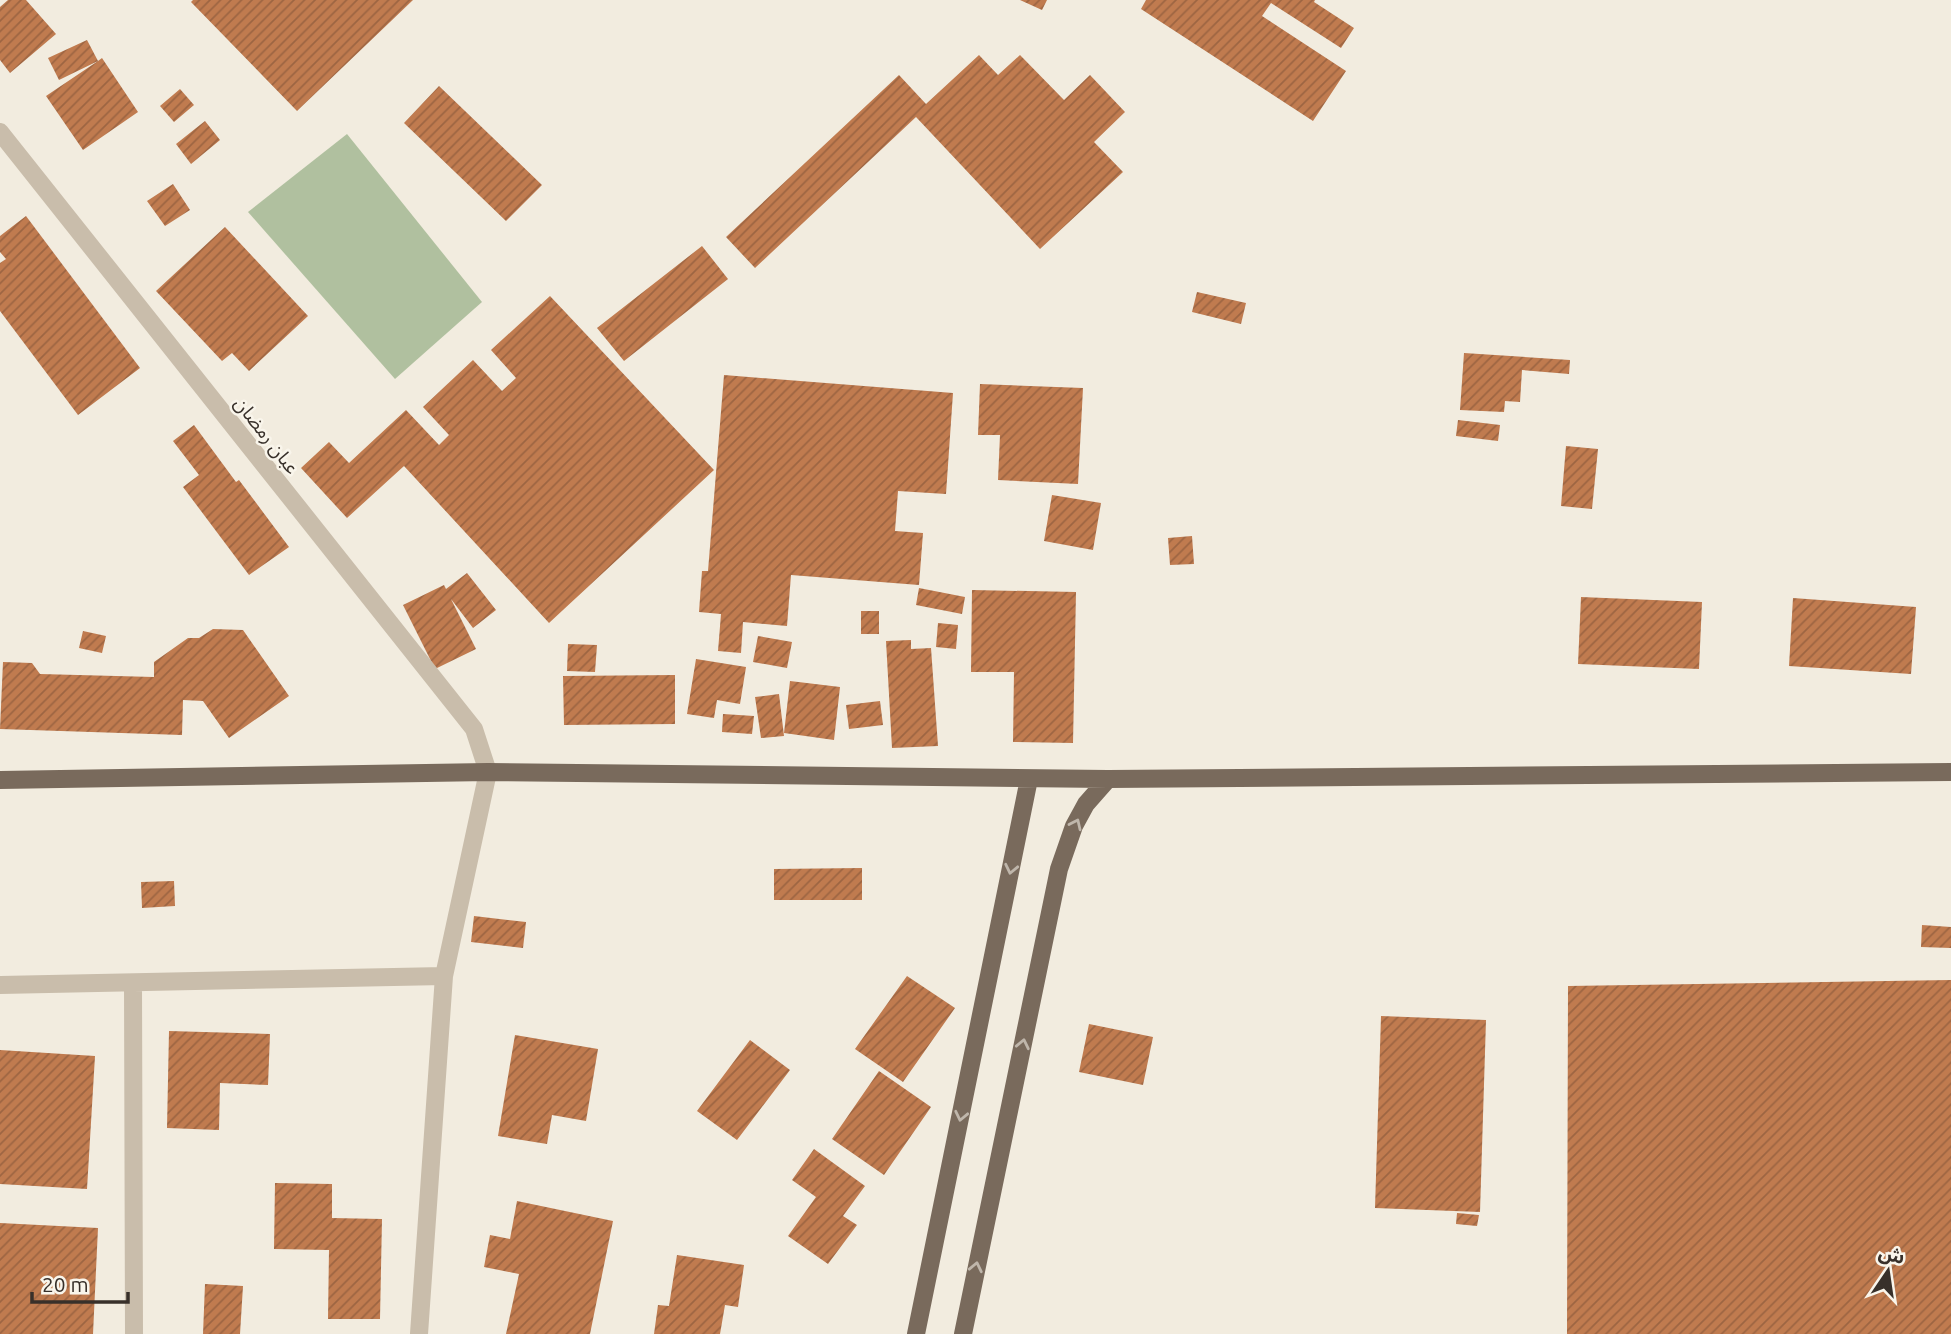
<svg xmlns="http://www.w3.org/2000/svg" width="1951" height="1334" viewBox="0 0 1951 1334" font-family="Ubuntu,'Noto Sans Arabic',sans-serif">
	<defs>
		<pattern id="building-hatch" width="6" height="6" patternUnits="userSpaceOnUse" patternTransform="scale(1.75)"><rect width="6" height="6" fill="#c07b4f"/><path d="M-1 1l2-2M0 6l6-6M5 7l2-2" fill="none" stroke="#9d6542"/></pattern>
	</defs>
	<rect width="100%" height="100%" fill="#f2ecdf"/>
	<path fill="#b0c09f" d="M347,134L482,302L395,379L248,212Z"/>
	<path fill="url(#building-hatch)" d="M8,0H26L56,34L10,73L0,60V7Z
		M193,0H413L297,111L191,2Z
		M1020,0H1047L1042,10Z
		M1146,0H1315L1314,2L1354,28L1341,48L1271,3L1262,16L1346,71L1313,121L1141,9Z
		M87,40L98,61L102,58L138,112L83,150L46,96L98,61L59,80L48,58Z
		M979,55L998,75L1020,55L1064,100L1090,75L1125,112L1094,142L1123,172L1040,249L916,117L755,268L726,237L899,75L926,104Z
		M439,86L542,185L506,221L404,123Z
		M180,89L194,105L174,122L160,106Z
		M205,121L220,140L191,164L176,144Z
		M173,184L190,210L165,226L147,201Z
		M26,216L140,368L78,415L0,311V263L6,259L0,252V236Z
		M225,227L308,316L249,371L232,353L222,361L156,291Z
		M702,246L728,279L624,361L597,328Z
		M1197,292L1246,303L1241,324L1192,312Z
		M550,296L714,470L549,623L404,466L347,518L301,468L329,442L349,463L406,410L439,445L449,435L423,407L473,360L502,391L516,378L491,350Z
		M1464,353L1570,360L1569,374L1522,370L1520,402L1505,401L1504,412L1460,410Z
		M724,375L953,393L946,494L898,491L895,531L923,533L919,585L791,575L787,626L743,622L741,653L718,651L721,614L699,612L702,571H708Z
		M980,384L1083,388L1078,484L998,480L1000,435H978Z
		M1458,420L1500,425L1498,441L1456,436Z
		M194,425L236,482L239,480L289,547L249,575L183,487L199,475L173,441Z
		M1566,446L1598,449L1592,509L1561,506Z
		M1052,495L1101,503L1093,550L1044,541Z
		M1192,536L1194,564L1170,565L1168,538Z
		M467,573L496,610L473,628L451,599L476,649L435,669L403,605L444,585L446,589Z
		M919,588L965,597L962,614L916,605Z
		M972,590L1076,592L1073,743L1013,742L1014,672H971Z
		M1581,597L1702,602L1699,669L1578,664Z
		M1793,598L1916,607L1911,674L1789,666Z
		M861,611H879V634H861Z
		M938,623L958,625L956,649L936,647Z
		M213,629L243,630L289,696L229,738L203,701L183,700L182,735L0,729L3,662L32,663L40,674L154,677V662L188,638H199Z
		M83,631L106,636L102,653L79,648Z
		M758,636L792,642L787,668L753,662Z
		M911,640V649L931,648L938,746L892,748L886,641Z
		M568,644L597,645L595,672L567,671Z
		M696,659L746,667L740,704L717,700L714,718L687,714Z
		M675,675V724L564,725L563,676Z
		M790,681L840,687L834,740L784,733Z
		M779,694L784,736L761,738L755,697Z
		M880,701L883,725L849,729L846,705Z
		M723,714L754,716L752,734L722,732Z
		M862,868V900H774V869Z
		M174,881L175,906L142,908L141,882Z
		M474,916L526,922L523,948L471,942Z
		M1922,925L1951,927V948L1921,947Z
		M907,976L955,1008L903,1082L855,1049Z
		M1951,980V1334H1567L1568,986Z
		M1381,1016L1486,1020L1480,1212L1375,1208Z
		M1089,1024L1153,1037L1143,1085L1079,1072Z
		M169,1031L270,1034L268,1085L220,1083L219,1130L167,1128Z
		M515,1035L598,1049L586,1121L552,1115L547,1144L498,1136Z
		M750,1040L790,1070L737,1140L697,1111Z
		M0,1050L95,1056L87,1189L0,1184Z
		M879,1071L931,1107L884,1175L832,1139Z
		M814,1149L865,1186L843,1216L857,1225L828,1264L788,1236L816,1197L792,1180Z
		M275,1183L332,1184V1218L382,1219L380,1319H328L329,1250L274,1249Z
		M517,1201L613,1221L590,1334H506L519,1274L484,1267L490,1235L510,1239Z
		M1457,1213L1479,1215L1477,1226L1456,1224Z
		M0,1223L98,1228L93,1334H0Z
		M677,1255L744,1265L738,1307L725,1305L720,1334H654L658,1305L669,1306Z
		M205,1284L243,1286L240,1334H203Z"/>
	<g fill="none" stroke-linecap="round" stroke-linejoin="round">
		<path stroke="#c9bdab" stroke-width="18" d="M0,132L474,729L488,772L444,976L419,1334
			M133,983L134,1334
			M0,985L444,976"/>
		<path stroke="#796a5c" stroke-width="18" d="M0,780L488,772L1108,779L1951,772
			M916,1334L1029,779
			M963,1334L1059,869L1074,826L1086,804L1108,779"/>
	</g>
	<defs><path id="oneway-chevron" d="M-2-3.5L2.5 0L-2 3.5" fill="none" stroke-width="1.6" stroke-linecap="round" stroke-linejoin="round" transform="scale(1.75)"/></defs>
	<g stroke="#bfb6ab">
		<use href="#oneway-chevron" transform="translate(1076 824) rotate(-65)"/>
		<use href="#oneway-chevron" transform="translate(1011 869) rotate(102)"/>
		<use href="#oneway-chevron" transform="translate(1023 1044) rotate(-78)"/>
		<use href="#oneway-chevron" transform="translate(961 1116) rotate(102)"/>
		<use href="#oneway-chevron" transform="translate(976 1267) rotate(-78)"/>
	</g>
	<g text-anchor="middle" dominant-baseline="central" stroke-width="5" stroke-linejoin="round" paint-order="stroke">
		<g font-size="19" fill="#38302a" stroke="#f9f5eb">
			<text transform="translate(267 435) rotate(52)">عبان رمضان</text>
		</g>
	</g>
	<g transform="translate(1888 1271) rotate(13)" stroke="#f9f5eb" stroke-width="5" paint-order="stroke">
	<path d="M0-5L12 26L0 18L-12 26Z" fill="#38302a"/>
	<text y="-10" font-size="19" font-weight="bold" text-anchor="middle" fill="#38302a">ش</text>
	</g>
	<path d="M32 1292v10h96v-10" fill="none" stroke="#38302a" stroke-width="3.5"/>
	<text x="42" y="1292" font-size="21" fill="#38302a" stroke="#f9f5eb" stroke-width="5" paint-order="stroke">20 m</text>
</svg>
